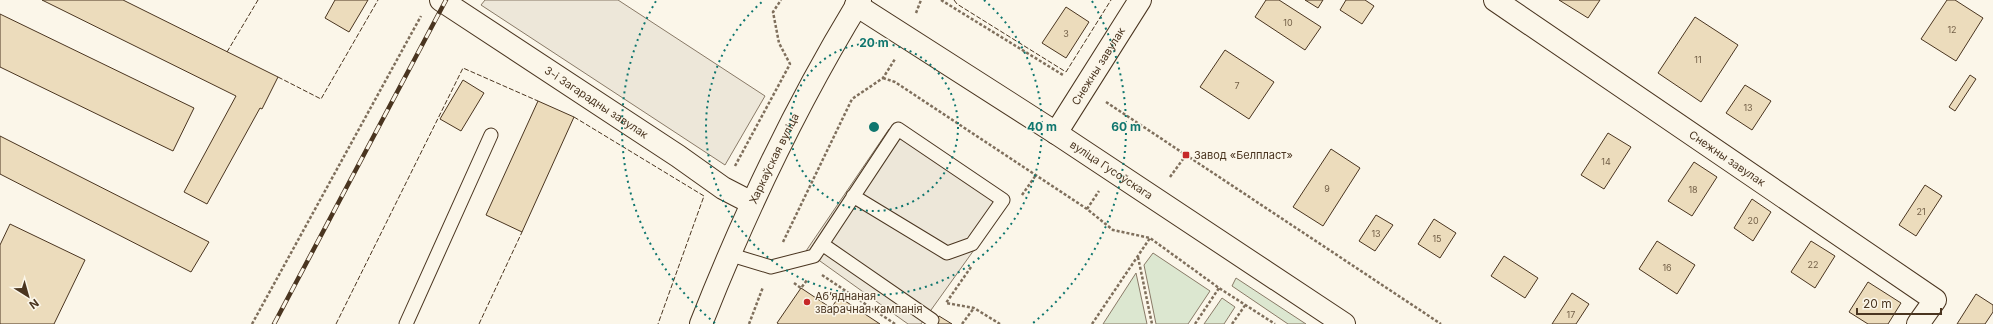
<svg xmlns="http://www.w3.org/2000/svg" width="1993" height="324" viewBox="0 0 1993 324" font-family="Inter,sans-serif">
	<rect width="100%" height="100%" fill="#fbf6e9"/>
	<path fill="#dce7d0" stroke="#887966" d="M1153,253L1210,291L1188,324H1156L1144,265Z
		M1136,273L1147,324H1103Z
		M1236,278L1306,324H1288L1232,286Z
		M1222,298L1235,307L1224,324H1204Z"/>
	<path fill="#ede7d9" stroke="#887966" d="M485,0H618L765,96L725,165L481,5Z
		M889,129L1004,208L921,324H908L806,251Z"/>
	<path fill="#ecdcbc" stroke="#4a3520" d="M42,0H123L278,77L262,109L260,108L207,204L184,192L236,96Z
		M335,0H368L349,32L325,18Z
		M1266,0H1279L1321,27L1305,50L1255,17Z
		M1305,0H1323L1318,8Z
		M1346,0H1365L1374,6L1362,24L1340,10Z
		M1559,0H1600L1588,18Z
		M1947,0H1955L1983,18L1956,61L1921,39Z
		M1066,7L1089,22L1066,58L1042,43Z
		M0,14L194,108L173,151L0,67Z
		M1695,17L1738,45L1701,102L1658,73Z
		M1225,50L1274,82L1249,119L1200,87Z
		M1970,75L1976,79L1955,111L1949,107Z
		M463,80L484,93L461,131L440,119Z
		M1745,85L1771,101L1752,130L1726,113Z
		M538,101L574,117L522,232L486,215Z
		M1608,133L1631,147L1604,189L1581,175Z
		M0,136L209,242L191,272L0,174Z
		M1331,149L1360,168L1323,226L1293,207Z
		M1694,162L1717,177L1692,216L1668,201Z
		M1925,185L1942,196L1916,236L1899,225Z
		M1752,199L1771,212L1753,241L1734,228Z
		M1376,215L1393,225L1375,251L1359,241Z
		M1434,219L1456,233L1440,258L1418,244Z
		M10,224L85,260L54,324H0V245Z
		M1657,241L1695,265L1677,294L1639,269Z
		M1811,241L1835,256L1815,288L1791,272Z
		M1504,256L1538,278L1525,298L1491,276Z
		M1868,282L1901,303L1888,324H1868L1849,312Z
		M801,288L831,308L839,297L880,324H779L777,323Z
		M1572,293L1589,304L1576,324H1552Z
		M1976,294L1993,305V312L1985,324H1957Z
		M939,316L952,324H934Z"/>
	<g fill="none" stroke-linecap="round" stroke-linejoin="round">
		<defs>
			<path id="service" d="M822,244L932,320
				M728,254L771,267L814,256L898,129L1003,200L972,244L947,253L853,196
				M406,324L491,135"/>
			<g id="minor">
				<path id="s1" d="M441,0L678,156L723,188L752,203"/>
				<path id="s2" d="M1495,0L1935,300L1918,324"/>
				<path id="s3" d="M1056,133L1140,0"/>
			</g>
			<g id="secondary">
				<path id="s4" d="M856,5L1056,133L1344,324"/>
				<path id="s5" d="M701,324C745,212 797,103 860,0"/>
			</g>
		</defs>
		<use href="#service" stroke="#4a3520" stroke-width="15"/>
		<use href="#minor" stroke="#4a3520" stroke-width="24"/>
		<use href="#secondary" stroke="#4a3520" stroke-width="24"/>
		<path stroke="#7f6f5c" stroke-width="2.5" stroke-dasharray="3 2" stroke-linecap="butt" d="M941,0L1063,75
			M916,13L921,0
			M883,78L895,82L1087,209L1113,230L1150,238L1219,288L1275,324
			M1106,102L1441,324
			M735,166L790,64L779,43L773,12L781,0
			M1170,177L1186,155
			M1022,195L1036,175
			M1087,209L1099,191
			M783,242L852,99L883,78L895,59
			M1138,257L1152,324
			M971,267L946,303L974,308L1000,324
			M822,275L895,324
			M794,283L801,288L807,280
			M252,324L421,16
			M749,324L763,287
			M962,324L974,308
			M1092,324L1150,238
			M1195,324L1219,288
			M1232,324L1246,304"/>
		<use href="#service" stroke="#fbf6e9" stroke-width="13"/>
		<use href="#minor" stroke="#fbf6e9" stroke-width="22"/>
		<use href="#secondary" stroke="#fbf6e9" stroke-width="22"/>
		<defs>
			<path id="rail" d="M274,324L446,0"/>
		</defs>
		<use href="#rail" stroke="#4a3520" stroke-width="4.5"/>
		<use href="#rail" stroke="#fbf6e9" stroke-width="3" stroke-dasharray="9" stroke-linecap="butt"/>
		<path stroke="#4a3520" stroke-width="1" stroke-dasharray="5 2" stroke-linecap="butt" d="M954,0L957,4L1066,72L1111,0
			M227,52L258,0
			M278,77L321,99L378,0
			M574,117L704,196L658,324
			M336,324L463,68L538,101
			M479,324L522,232"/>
	</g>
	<g fill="none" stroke="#0f766e" stroke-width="2" stroke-dasharray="2 4">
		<circle cx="874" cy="127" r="84"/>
		<path d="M984 0A168 168 0 1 1 764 0"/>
		<path d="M715 323A252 252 0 0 1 656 1M1092 1A252 252 0 0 1 1033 323"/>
	</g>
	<g fill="#c62828" stroke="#fbf6e9" stroke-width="1.5">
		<rect x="1182" y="151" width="8" height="8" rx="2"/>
		<circle cx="807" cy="302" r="4"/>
	</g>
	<g text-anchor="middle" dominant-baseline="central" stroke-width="3" stroke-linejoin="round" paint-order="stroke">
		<g font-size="9" fill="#725f47">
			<text x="1288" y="22">10</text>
			<text x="1952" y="29">12</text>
			<text x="1066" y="33">3</text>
			<text x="1698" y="59">11</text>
			<text x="1237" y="85">7</text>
			<text x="1748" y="107">13</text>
			<text x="1606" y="161">14</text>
			<text x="1327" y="188">9</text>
			<text x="1693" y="189">18</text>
			<text x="1921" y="211">21</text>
			<text x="1753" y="220">20</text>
			<text x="1376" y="233">13</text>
			<text x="1437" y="238">15</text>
			<text x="1813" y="264">22</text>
			<text x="1667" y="267">16</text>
			<text x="1571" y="314">17</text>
		</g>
		<g font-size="11" fill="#4a3520" stroke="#fbf6e9">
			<text stroke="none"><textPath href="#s3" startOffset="79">Снежны завулак</textPath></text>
			<text stroke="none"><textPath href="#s1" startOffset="186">3-і Загарадны завулак</textPath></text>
			<text stroke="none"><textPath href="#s2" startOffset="281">Снежны завулак</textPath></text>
			<text stroke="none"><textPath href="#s5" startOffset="181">Харкаўская вуліца</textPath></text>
			<text stroke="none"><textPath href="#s4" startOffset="304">вуліца Гусоўскага</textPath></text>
		</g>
		<g font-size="11" fill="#4a3520" stroke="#fbf6e9" text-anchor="start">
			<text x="1194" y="155">Завод «Белпласт»</text>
			<text x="815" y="296">Абʼяднаная<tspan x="815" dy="13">зварачная кампанія</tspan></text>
		</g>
	</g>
	<circle cx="874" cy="127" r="6" fill="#0f766e" stroke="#fbf6e9" stroke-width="2"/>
	<g font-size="12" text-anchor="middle" font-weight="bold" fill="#0f766e" stroke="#fbf6e9" stroke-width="3" stroke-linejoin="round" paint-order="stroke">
		<text x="874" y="47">20 m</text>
		<text x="1042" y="131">40 m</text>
		<text x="1126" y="131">60 m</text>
	</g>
	<g transform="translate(28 296) rotate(143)" stroke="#fbf6e9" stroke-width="3" paint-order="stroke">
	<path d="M0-3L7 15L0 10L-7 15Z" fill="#4a3520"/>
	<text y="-6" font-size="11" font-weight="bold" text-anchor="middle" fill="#4a3520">N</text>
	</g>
	<path d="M1857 308v6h84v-6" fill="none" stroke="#4a3520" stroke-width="2"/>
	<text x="1863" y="308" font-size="12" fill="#4a3520" stroke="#fbf6e9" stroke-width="3" paint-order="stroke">20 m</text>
</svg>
